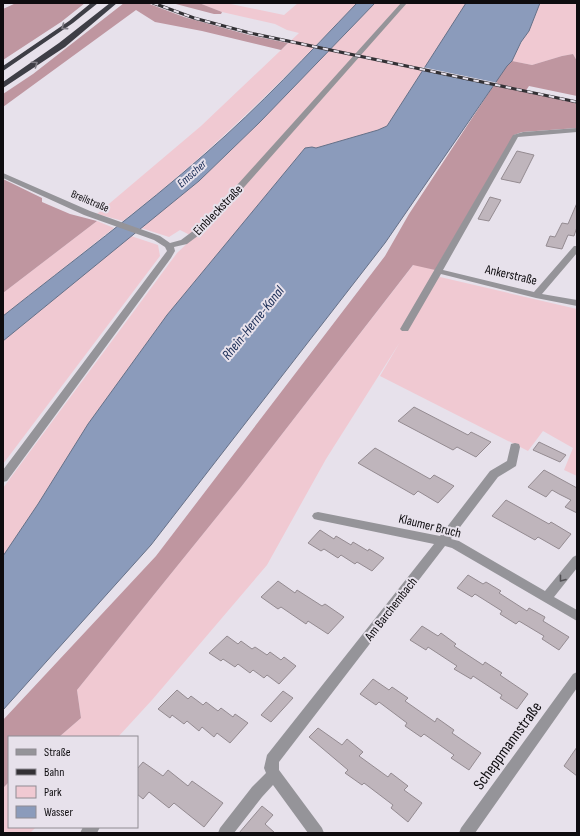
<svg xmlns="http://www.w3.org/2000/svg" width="580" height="836" viewBox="0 0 580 836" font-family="'Sofia Sans Condensed',sans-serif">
	<rect width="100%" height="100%" fill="#e7e1eb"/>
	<path fill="#f0c9d2" d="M199,3H226L284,15L298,3H357C283,80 208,156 123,221L97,214L201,126L299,33L287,30L275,24L222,12Z
		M375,3H466L387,126L378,130L316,148L312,147L305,148L167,315L88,424L38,504L3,556V488L177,253L194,237L180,230L169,237L141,228L199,181L260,122Z
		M540,3H577V61L573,54L562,56L532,65L512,61C521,41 533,24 540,3Z
		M97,221L114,228L3,316V293Z
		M131,236L158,245L160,256L3,464V341Z
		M414,264L435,270L440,277L577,309V476L564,470L573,448L543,431L528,451L380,376L400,342L326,459L267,565L152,700L118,737H59L81,718L77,690L241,487Z
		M9,782V827H36L30,833H3V788Z"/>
	<path fill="#bf96a0" d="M16,3H85L61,22L3,60V9Z
		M124,3H147L184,17L249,35L288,43L281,50L202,31L155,22L136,10L3,107V94L33,74Z
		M172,3H199L222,12L221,14H214Z
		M573,54L577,61V96L529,86L525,92L577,103V128L522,132L514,135L435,270L413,265L241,487L77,690L81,718L59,737H9V782L3,788V720L156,556L385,256L409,214L507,65L512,61L532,65L562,56Z
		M3,179L42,198V202L70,214L97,221L3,293Z"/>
	<path fill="#8b9bbb" stroke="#667087" d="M357,3H375L260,122L199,181L3,341V316C71,262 141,210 206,153C260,106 308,54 357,3Z
		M466,3H540L529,31L521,42L512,61L507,66L385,243L151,545L3,710V556L38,504L88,424L167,315L305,148L312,147L316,148L378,130L387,126Z"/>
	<path fill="#e7e1eb" d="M422,67L498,83L496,86L420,70Z"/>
	<path fill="#bfb5bc" stroke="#948b91" d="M517,151L534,155L520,183L501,179Z
		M490,197L501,200L489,221L478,219Z
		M577,203V227L574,236L568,235L562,249L546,246L550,236L555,237L562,223L568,224Z
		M414,407L468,435L471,432L491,442L476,457L457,447L453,450L398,421Z
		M539,442L566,455L560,462L533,450Z
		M375,448L430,479L434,475L454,486L438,503L418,491L414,495L358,463Z
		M544,470L577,488V513L565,507L571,500L559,494L552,490L546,497L528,487Z
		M506,500L549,524L551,522L571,534L559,549L538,537L535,540L492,516Z
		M320,530L334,539L336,536L351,545L353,542L368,551L369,549L384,558L372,571L357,562L355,564L341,555L338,558L324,549L321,551L308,543Z
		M468,575L483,584L486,582L501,591L499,593L527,611L529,608L545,617L543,621L569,637L559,650L542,639L544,636L519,621L516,624L500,614L502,611L475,594L472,597L457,588Z
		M278,581L295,593L297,590L322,606L325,604L344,617L328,634L308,621L306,624L281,607L278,609L261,597Z
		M422,626L438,636L441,633L456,644L454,646L483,665L485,662L502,673L500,675L528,694L517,709L500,698L502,695L473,676L471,679L454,669L457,666L428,647L426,650L410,640Z
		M227,636L238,644L241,641L252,649L255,647L267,655L270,652L281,660L284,657L296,666L279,684L267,675L264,678L253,670L250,673L238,664L235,667L223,659L221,661L209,653Z
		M373,679L389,690L392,687L408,698L405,701L435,722L437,718L454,730L452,733L481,753L469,770L451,758L454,755L424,734L421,737L405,726L407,723L379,702L376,705L360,694Z
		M177,690L188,699L191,696L203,705L206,702L218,711L221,708L233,717L235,714L248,723L230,743L217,733L214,737L202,727L199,731L187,721L184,724L172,715L170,718L158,709Z
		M283,691L293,698L271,722L261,715Z
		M318,728L342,745L347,739L363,752L359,756L388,777L391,773L408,786L404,790L422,803L408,822L391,808L393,805L364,783L362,785L345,773L348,770L309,737Z
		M577,747V776L564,766Z
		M143,762L163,776L168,770L188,786L192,781L223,803L204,827L174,803L169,808L149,792L143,799L137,794V769Z
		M262,806L273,815L265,824L275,833H239Z"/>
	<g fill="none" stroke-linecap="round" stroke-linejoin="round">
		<path fill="#959499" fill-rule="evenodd" d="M401,3H407L207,229L187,244L174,247L175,251L171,258L7,481L3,482V470L167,251L165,247L154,240L84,215L3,178V173L90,211L160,236L170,243L181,240L201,225Z
			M577,128V132L518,137L443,270L534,292L574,246H577V253L542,294L577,300V306L536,298L441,274L408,331H402L400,329L513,135L523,132Z
			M515,443L519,444L520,447L516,466L498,477L451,539L459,541L545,591L573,557L577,555V568L554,597L577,610V621L452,548L445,546L279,762V770L322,828L324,833H308L273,785L262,797L234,833H218L220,828L252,787L266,773L264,768L267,755L434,544L318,520L314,519L312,516L314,513L318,512L440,536L490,471L507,461L511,444Z
			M577,672V688L475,833H459L461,828L573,674Z
			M83,827H100L97,833H80Z"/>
		<path fill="#3e3e46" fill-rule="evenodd" d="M91,3H98L73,23L3,71V66L69,21Z
			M110,3H117L65,47L3,88V82L59,43Z"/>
		<defs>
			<path id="rail" d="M153,3L194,18L250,33L577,102"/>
		</defs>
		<use href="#rail" stroke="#333135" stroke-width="3"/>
		<use href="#rail" stroke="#e7e1eb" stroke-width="2" stroke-dasharray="5.5" stroke-linecap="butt"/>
	</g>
	<defs><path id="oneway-chevron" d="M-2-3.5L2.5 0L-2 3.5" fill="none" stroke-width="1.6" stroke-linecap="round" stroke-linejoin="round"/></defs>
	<g stroke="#827f88">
		<use href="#oneway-chevron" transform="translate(64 27) rotate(144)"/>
		<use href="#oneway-chevron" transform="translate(35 64) rotate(-35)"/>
	</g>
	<use stroke="#525054" href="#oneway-chevron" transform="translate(562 579) rotate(128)"/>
	<g text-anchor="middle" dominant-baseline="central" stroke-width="4" stroke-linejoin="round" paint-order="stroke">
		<g font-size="11" fill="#0e0c0f" stroke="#e7e1eb">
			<text transform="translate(90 201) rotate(23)">Breilstraße</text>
		</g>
		<g font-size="12" font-style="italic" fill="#152852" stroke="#e7e1eb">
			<text transform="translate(192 174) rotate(-42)">Emscher</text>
		</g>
		<g font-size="13" fill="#0e0c0f" stroke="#e7e1eb">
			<text transform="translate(218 210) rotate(-46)">Einbleckstraße</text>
			<text transform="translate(511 275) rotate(13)">Ankerstraße</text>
			<text transform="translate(430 526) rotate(14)">Klaumer Bruch</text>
			<text transform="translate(391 609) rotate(-52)">Am Barchembach</text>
		</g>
		<g font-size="14" font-style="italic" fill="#152852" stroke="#e7e1eb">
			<text transform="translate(253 323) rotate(-51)">Rhein-Herne-Kanal</text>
		</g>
		<g font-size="16" fill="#0e0c0f" stroke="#e7e1eb">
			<text transform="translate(508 746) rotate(-54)">Scheppmannstraße</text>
		</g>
	</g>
	<rect width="580" height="836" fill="none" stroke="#0e0c0f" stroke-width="8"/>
	<rect x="8" y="736" width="130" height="92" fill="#e7e1eb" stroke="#908c93"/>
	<rect x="16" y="749" width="20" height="6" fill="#959499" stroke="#908c93"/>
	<text x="44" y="756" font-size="12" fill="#0e0c0f">Straße</text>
	<rect x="16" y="769" width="20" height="6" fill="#333135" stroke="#908c93"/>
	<text x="44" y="776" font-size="12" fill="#0e0c0f">Bahn</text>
	<rect x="16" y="786" width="20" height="12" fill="#f0c9d2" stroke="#908c93"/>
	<text x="44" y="796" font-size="12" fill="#0e0c0f">Park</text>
	<rect x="16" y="806" width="20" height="12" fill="#8b9bbb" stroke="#908c93"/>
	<text x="44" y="816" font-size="12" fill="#0e0c0f">Wasser</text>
</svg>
